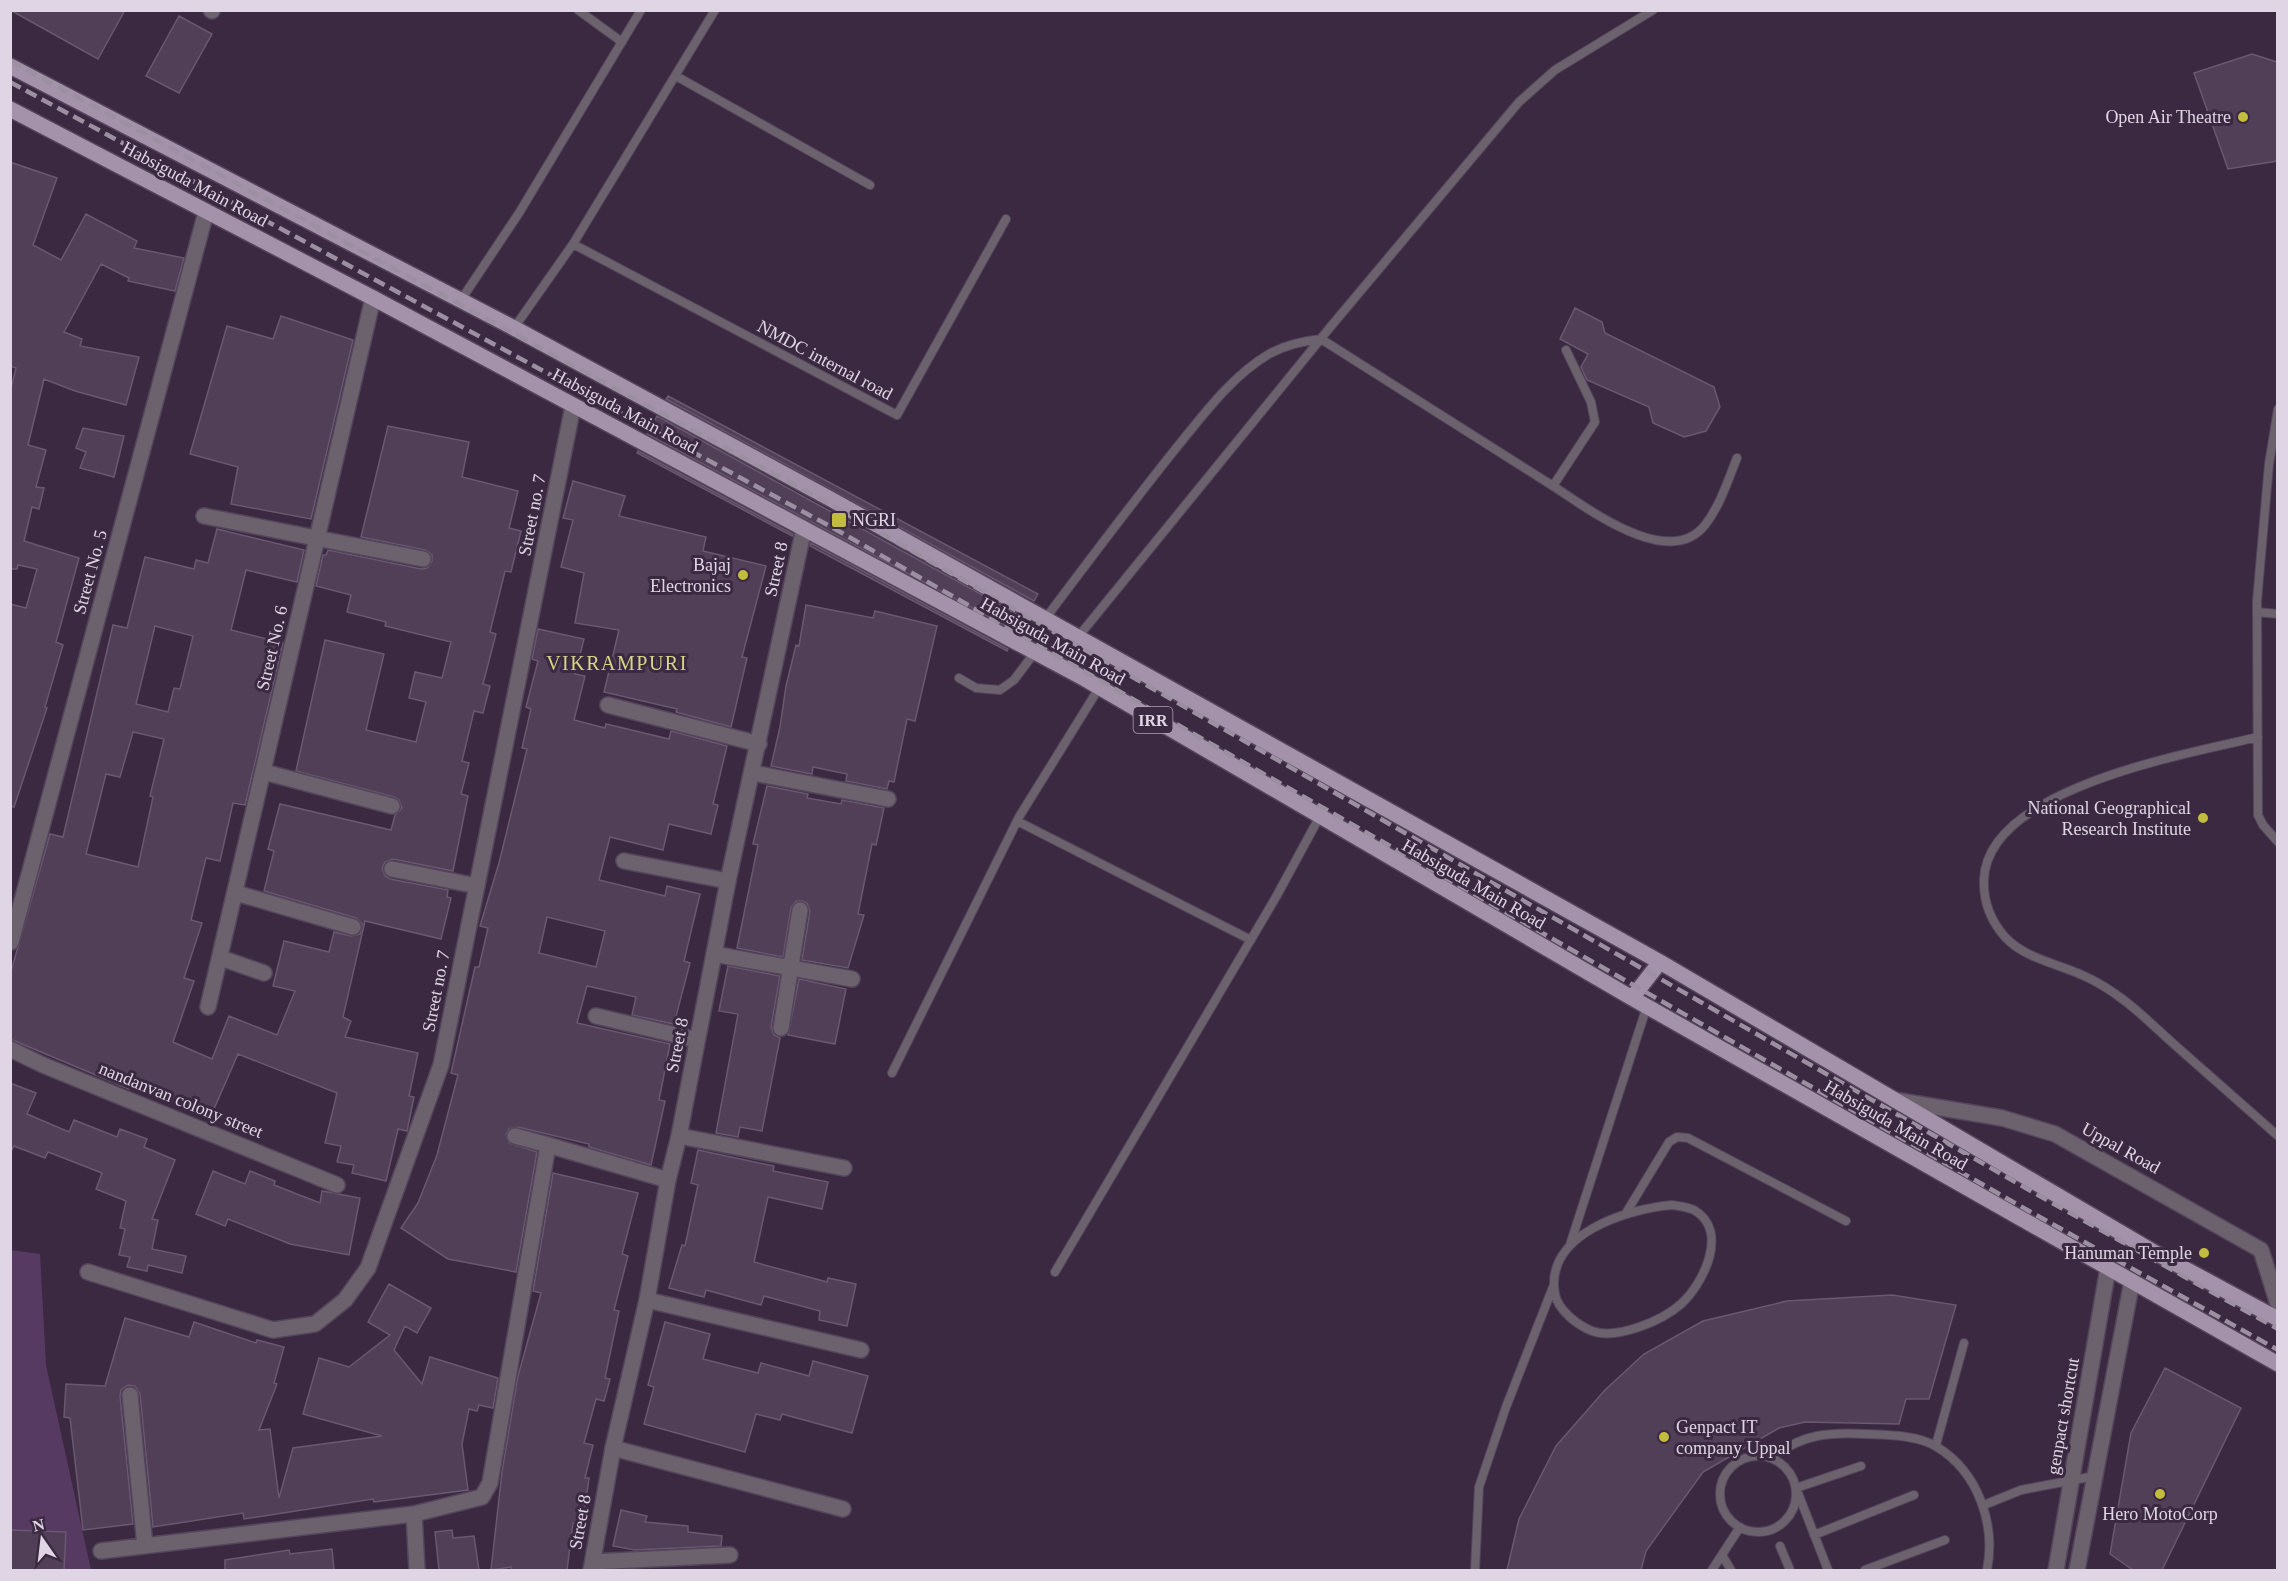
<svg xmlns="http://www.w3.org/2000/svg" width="2288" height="1581" viewBox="0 0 2288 1581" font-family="Georgia,serif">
	<rect width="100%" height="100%" fill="#3b2941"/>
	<path fill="#573a61" d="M11,1250L40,1254L46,1365L91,1570H11Z"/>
	<path fill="#513f58" stroke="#6a5771" stroke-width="1.5" fill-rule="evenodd" d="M10,10H125L98,59Z
		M179,16L212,34L179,93L146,76Z
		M2252,54L2277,62V161L2228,169L2194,73Z
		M10,162L57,178L33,245L61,260L86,214L137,241L134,248L184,258L175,291L128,281L129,278L101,264L64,332L82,339L80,346L139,357L126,405L75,391L44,379L28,445L46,450L36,487L44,488L39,509L32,507L24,541L79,558L56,642L63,645L45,707L47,708L14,807L10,806V604L26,608L37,569L18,565L17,569H10V392L16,368L10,366Z
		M1575,308L1602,322L1605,333L1714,387L1720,407L1706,431L1684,437L1653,423L1649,407L1587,380L1581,367L1588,354L1560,339Z
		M281,316L353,340L311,519L231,504L238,467L190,454L227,326L273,339Z
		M668,396L1038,594L1034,601L666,399Z
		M657,416L1024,618L1017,632L647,434Z
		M388,426L469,442L462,477L518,491L509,528L521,531L511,572L505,571L490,632L496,634L483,684L490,686L483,713L474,711L462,761L469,763L461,794L468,796L453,871L393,859L385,862L382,868L385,876L390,879L448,890L447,897L451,898L441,939L365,921L343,1017L351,1021L345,1037L418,1053L409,1096L414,1097L407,1131L398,1129L386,1181L352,1173L354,1165L337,1162L341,1146L325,1143L337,1093L238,1054L210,1118L131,1084L129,1089L10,1039V975L50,834L63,837L113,625L127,628L145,557L194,569L196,560L208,563L217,529L304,550L297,582L246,570L231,630L283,643L245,805L233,803L220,861L206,858L191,920L202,923L184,978L194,981L173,1042L212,1059L229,1016L277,1035L295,991L273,986L284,941L329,952L334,932L351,936L360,934L362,924L356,918L264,891L274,851L268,849L280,804L391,830L395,815L402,808L399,800L394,797L296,771L325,640L384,654L366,730L416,742L426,702L409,698L415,672L442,678L451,642L385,626L386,622L347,612L351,595L316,586L323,555H326L328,550L421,569L427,568L432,561V555L425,550L361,537ZM155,626L193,636L180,689L174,688L168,712L136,704ZM133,732L164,739L150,796L153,797L138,867L86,854L106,774L120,777Z
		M83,428L124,436L114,477L80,468L86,452L76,448Z
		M638,451L793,534L792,536L637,453Z
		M573,481L625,496L619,516L706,537L703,551L766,566L742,657L747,658L731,727L676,712L677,709L604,692L619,630L575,623L584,573L561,567L573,520L563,518Z
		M811,543L1008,649L1007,651L810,546Z
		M806,605L873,618L875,611L937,626L915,721L907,719L894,782L889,781L887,789L846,781L847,774L813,767L812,774L771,766L780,727L786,686L796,645L799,646Z
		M538,629L584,639L575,674L585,676L574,720L605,728L606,724L669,739L671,731L727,746L713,804L718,805L711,834L669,824L663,850L610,837L599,880L665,896L667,886L700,894L684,961L690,963L674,1024L632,1015L636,997L587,986L577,1023L670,1044L659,1100L665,1101L651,1165L589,1147V1144L518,1127L509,1129L506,1134L509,1143L537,1152L516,1272L448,1259L401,1228L418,1203L437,1155L458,1075L451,1073L475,967H479L488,928L480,926L499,863L527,749L522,748L531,709L526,707L538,661L532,659ZM547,917L605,931L596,967L539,953Z
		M767,786L808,794L807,798L841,804L842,800L884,808L876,845L872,844L858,914L864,915L848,968L802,960L810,911L807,903L802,901H796L791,908L783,957L737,948L758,845L753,844Z
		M728,966L780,976L771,1027L774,1035L780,1038L762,1131L740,1127L738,1137L716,1133L738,1014L719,1011Z
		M799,979L846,989L835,1044L788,1035Z
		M10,1083L36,1093L27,1114L69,1132L74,1120L117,1137L120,1129L147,1139L144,1147L175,1160L152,1219L158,1220L152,1249L186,1256L182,1273L148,1265L147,1271L127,1267L130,1257L119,1255L125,1229L120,1228L126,1201L96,1189L102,1173L48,1152L45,1158L14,1146L10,1153Z
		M698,1150L774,1166L773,1171L828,1182L822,1209L768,1197L754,1262L827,1282L828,1278L856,1284L847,1326L819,1320L820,1311L764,1296L761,1305L706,1290L704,1297L669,1288L682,1245L685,1246L698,1185L691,1183Z
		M213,1171L245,1184L250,1171L275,1181L274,1185L320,1203L322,1191L360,1198L349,1255L290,1244L228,1219L225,1226L196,1214Z
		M553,1173L638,1193L622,1254L628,1256L614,1310L619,1311L605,1378L610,1379L604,1401L596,1399L584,1443L593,1445L585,1478H589L583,1524L573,1523L567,1570H511V1567L491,1570L502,1472L518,1376L541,1293L533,1291Z
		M389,1284L431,1308L417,1333L405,1326L394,1350L422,1384L430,1357L498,1378L493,1408L479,1405L477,1411L469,1409L462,1444L468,1490L374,1502L373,1499L244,1519L243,1513L153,1527L140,1394L135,1386L128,1385L121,1390L120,1396L133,1524L83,1530L70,1418L64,1417L66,1384L105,1386L125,1318L189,1337L194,1322L256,1343L257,1340L284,1347L274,1383L277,1384L259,1430L270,1429L279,1498L293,1448L382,1436L303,1414L319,1358L349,1367L390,1335L368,1322Z
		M1892,1295L1956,1305L1929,1399H1906L1899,1424L1805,1422L1779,1428L1703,1472L1646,1551L1641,1570H1507L1519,1519L1556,1446L1605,1390L1644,1354L1703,1321L1787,1301Z
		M665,1322L710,1334L703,1359L758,1373L761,1363L809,1376L813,1361L868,1376L852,1433L782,1414L780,1420L756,1414L745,1452L644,1424L654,1387L648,1385Z
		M2165,1368L2241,1408L2162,1570H2133L2110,1554L2131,1433Z
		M621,1510L647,1516L645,1522L688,1526V1532L722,1536L721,1546L635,1550L613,1546Z
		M10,1530L66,1532L64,1570H10Z
		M452,1530L453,1538L474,1536L479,1570H439L435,1532Z
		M332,1549L334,1570H225V1560L289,1550L290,1554Z"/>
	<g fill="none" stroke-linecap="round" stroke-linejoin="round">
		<defs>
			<path id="service" d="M578,10L622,42
				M676,76L870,185
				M573,244L897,415L1006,219
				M461,300L519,213L641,10
				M514,328L573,244L715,10
				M2278,409L2269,464L2257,601L2258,815L2263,825L2278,842
				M1553,486C1587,508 1669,571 1705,525C1720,506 1728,480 1737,458
				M2257,612L2278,614
				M1045,619C1087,563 1129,507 1173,452C1201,418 1230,377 1269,354C1285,345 1303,341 1321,339L1553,486L1595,422L1591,402L1566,350
				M1078,637L1332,325L1519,102L1555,70L1653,10
				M959,678L976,688L1000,690L1014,680L1035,652
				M2258,737C2187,754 1988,788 1984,879C1983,901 1991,921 2005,937C2024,958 2058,964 2082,975C2096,981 2112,991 2125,1001C2142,1014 2159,1031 2176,1046C2210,1076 2244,1106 2278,1136
				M1017,821L1251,940
				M892,1073L1019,817L1099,688
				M1672,1205C1678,1206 1688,1207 1694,1210C1730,1231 1703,1284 1681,1304C1662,1321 1616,1340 1592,1331C1577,1325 1558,1310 1555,1294C1544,1234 1627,1209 1672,1205Z
				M1626,1213L1669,1142L1677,1137L1688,1138L1846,1221
				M1570,1245L1647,1006
				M1055,1272L1276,897L1320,816
				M1936,1445L1964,1343
				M1720 1494a38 38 0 1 1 76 0a38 38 0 1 1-76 0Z
				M1772,1458C1801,1434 1829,1432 1866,1434C1887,1435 1919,1435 1937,1447C1978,1472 1996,1524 1987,1570
				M1984,1505L2021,1490L2095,1476
				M1814,1535L1914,1495
				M1780,1546L1790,1570
				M1722,1555L1731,1570
				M1475,1570L1479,1487L1506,1407L1553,1287
				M1712,1570L1740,1527
				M1828,1570L1796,1488L1861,1466
				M1865,1570L1945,1540"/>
			<path id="minor" d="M211,10L212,11
				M204,516L423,559
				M608,705L759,744
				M264,772L392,806
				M753,773L888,799
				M624,861L728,881
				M392,869L477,886
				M236,893L353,927
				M11,942L206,212
				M714,954L852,979
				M221,958L264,973
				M208,1007L373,298
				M596,1016L697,1040
				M781,1028L800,910
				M10,1049L43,1065L337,1185
				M1894,1100L2002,1118L2055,1134L2261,1250L2278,1304
				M515,1136L548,1145
				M679,1136L844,1168
				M88,1272L273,1330L315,1324L345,1300L368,1268L441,1065L573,406
				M647,1300L861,1350
				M130,1395L145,1546
				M613,1448L843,1509
				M414,1514L417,1570
				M101,1551L414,1514L482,1497L490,1483L548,1145L668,1180
				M593,1562L730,1555
				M2056,1570L2108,1268
				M2077,1570L2132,1281"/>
			<path id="tertiary" d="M591,1570L613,1448L647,1300L668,1180L679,1136L728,881L804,528"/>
			<path id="primary" d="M10,66L514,328L827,497L1660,962L2152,1251L2278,1319
				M10,109L373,298L1085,679L1632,998L2278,1364
				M1632,998L1660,962"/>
		</defs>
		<use href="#service" stroke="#55455b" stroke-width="10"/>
		<use href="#minor" stroke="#55455b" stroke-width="18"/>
		<use href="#tertiary" stroke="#55455b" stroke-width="18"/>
		<use href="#primary" stroke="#55455b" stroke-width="18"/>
		<use href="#service" stroke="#6b626e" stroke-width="8"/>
		<use href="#minor" stroke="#6b626e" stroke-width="15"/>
		<use href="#tertiary" stroke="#6b626e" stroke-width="15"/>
		<use href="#primary" stroke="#a492aa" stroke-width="15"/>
		<path stroke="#9d8fa2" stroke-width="4.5" stroke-dasharray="12 6" stroke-linecap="butt" d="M10,61L844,512L2038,1195L2278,1329
			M10,82L835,529L2029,1211L2278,1350"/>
	</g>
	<g fill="#c2bd3f" stroke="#3b2941" stroke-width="2">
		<circle cx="2243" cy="117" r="6"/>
		<rect x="831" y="512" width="16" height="16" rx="3"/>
		<circle cx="743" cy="575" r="6"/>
		<circle cx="2203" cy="818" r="6"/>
		<circle cx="2204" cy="1253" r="6"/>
		<circle cx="1664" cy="1437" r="6"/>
		<circle cx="2160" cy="1494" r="6"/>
	</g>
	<g text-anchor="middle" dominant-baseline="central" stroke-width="6" stroke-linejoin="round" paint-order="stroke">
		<rect fill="#3b2941" stroke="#aea1b3" stroke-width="1.5" x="1133.5" y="707" width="39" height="26" rx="4.5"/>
		<g font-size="16" font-weight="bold" fill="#e0d5e4">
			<text x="1153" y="720">IRR</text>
		</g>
		<g font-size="18" fill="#e0d5e4" stroke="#3b2941" text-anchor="end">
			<text x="2231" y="117">Open Air Theatre</text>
			<text x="852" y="520" text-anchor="start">NGRI</text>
			<text x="731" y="565">Bajaj<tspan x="731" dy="21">Electronics</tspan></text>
			<text x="2191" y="808">National Geographical<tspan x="2191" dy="21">Research Institute</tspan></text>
			<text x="2192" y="1253">Hanuman Temple</text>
			<text x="1676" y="1427" text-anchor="start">Genpact IT<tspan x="1676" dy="21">company Uppal</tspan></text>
			<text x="2160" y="1514" text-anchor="middle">Hero MotoCorp</text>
		</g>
		<g font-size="18" fill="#e0d5e4" stroke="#3b2941">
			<text transform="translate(195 184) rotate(28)">Habsiguda Main Road</text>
			<text transform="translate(825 360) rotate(28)">NMDC internal road</text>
			<text transform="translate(625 411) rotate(28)">Habsiguda Main Road</text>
			<text transform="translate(532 515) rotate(-79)">Street no. 7</text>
			<text transform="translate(776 569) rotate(-78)">Street 8</text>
			<text transform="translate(90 572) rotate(-75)">Street No. 5</text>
			<text transform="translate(1053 641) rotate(29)">Habsiguda Main Road</text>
			<text transform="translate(272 648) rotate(-77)">Street No. 6</text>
			<text transform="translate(1474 884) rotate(30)">Habsiguda Main Road</text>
			<text transform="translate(436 991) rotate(-79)">Street no. 7</text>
			<text transform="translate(677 1045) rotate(-79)">Street 8</text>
			<text transform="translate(181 1100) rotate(22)">nandanvan colony street</text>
			<text transform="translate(1896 1125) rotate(30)">Habsiguda Main Road</text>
			<text transform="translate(2121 1148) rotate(29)">Uppal Road</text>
			<text transform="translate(2063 1416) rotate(-80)">genpact shortcut</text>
			<text transform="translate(580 1522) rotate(-80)">Street 8</text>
		</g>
		<g font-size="20" letter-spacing="1.5" fill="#d7d587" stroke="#3b2941">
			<text x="617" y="663">VIKRAMPURI</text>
		</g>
	</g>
	<rect width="2288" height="1581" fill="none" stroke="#e0d5e4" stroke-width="24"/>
	<g transform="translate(42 1539) rotate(346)" stroke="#3b2941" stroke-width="4.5" paint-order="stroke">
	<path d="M0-4.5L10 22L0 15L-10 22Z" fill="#e0d5e4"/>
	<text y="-9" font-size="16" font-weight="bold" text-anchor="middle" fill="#e0d5e4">N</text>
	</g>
</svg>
